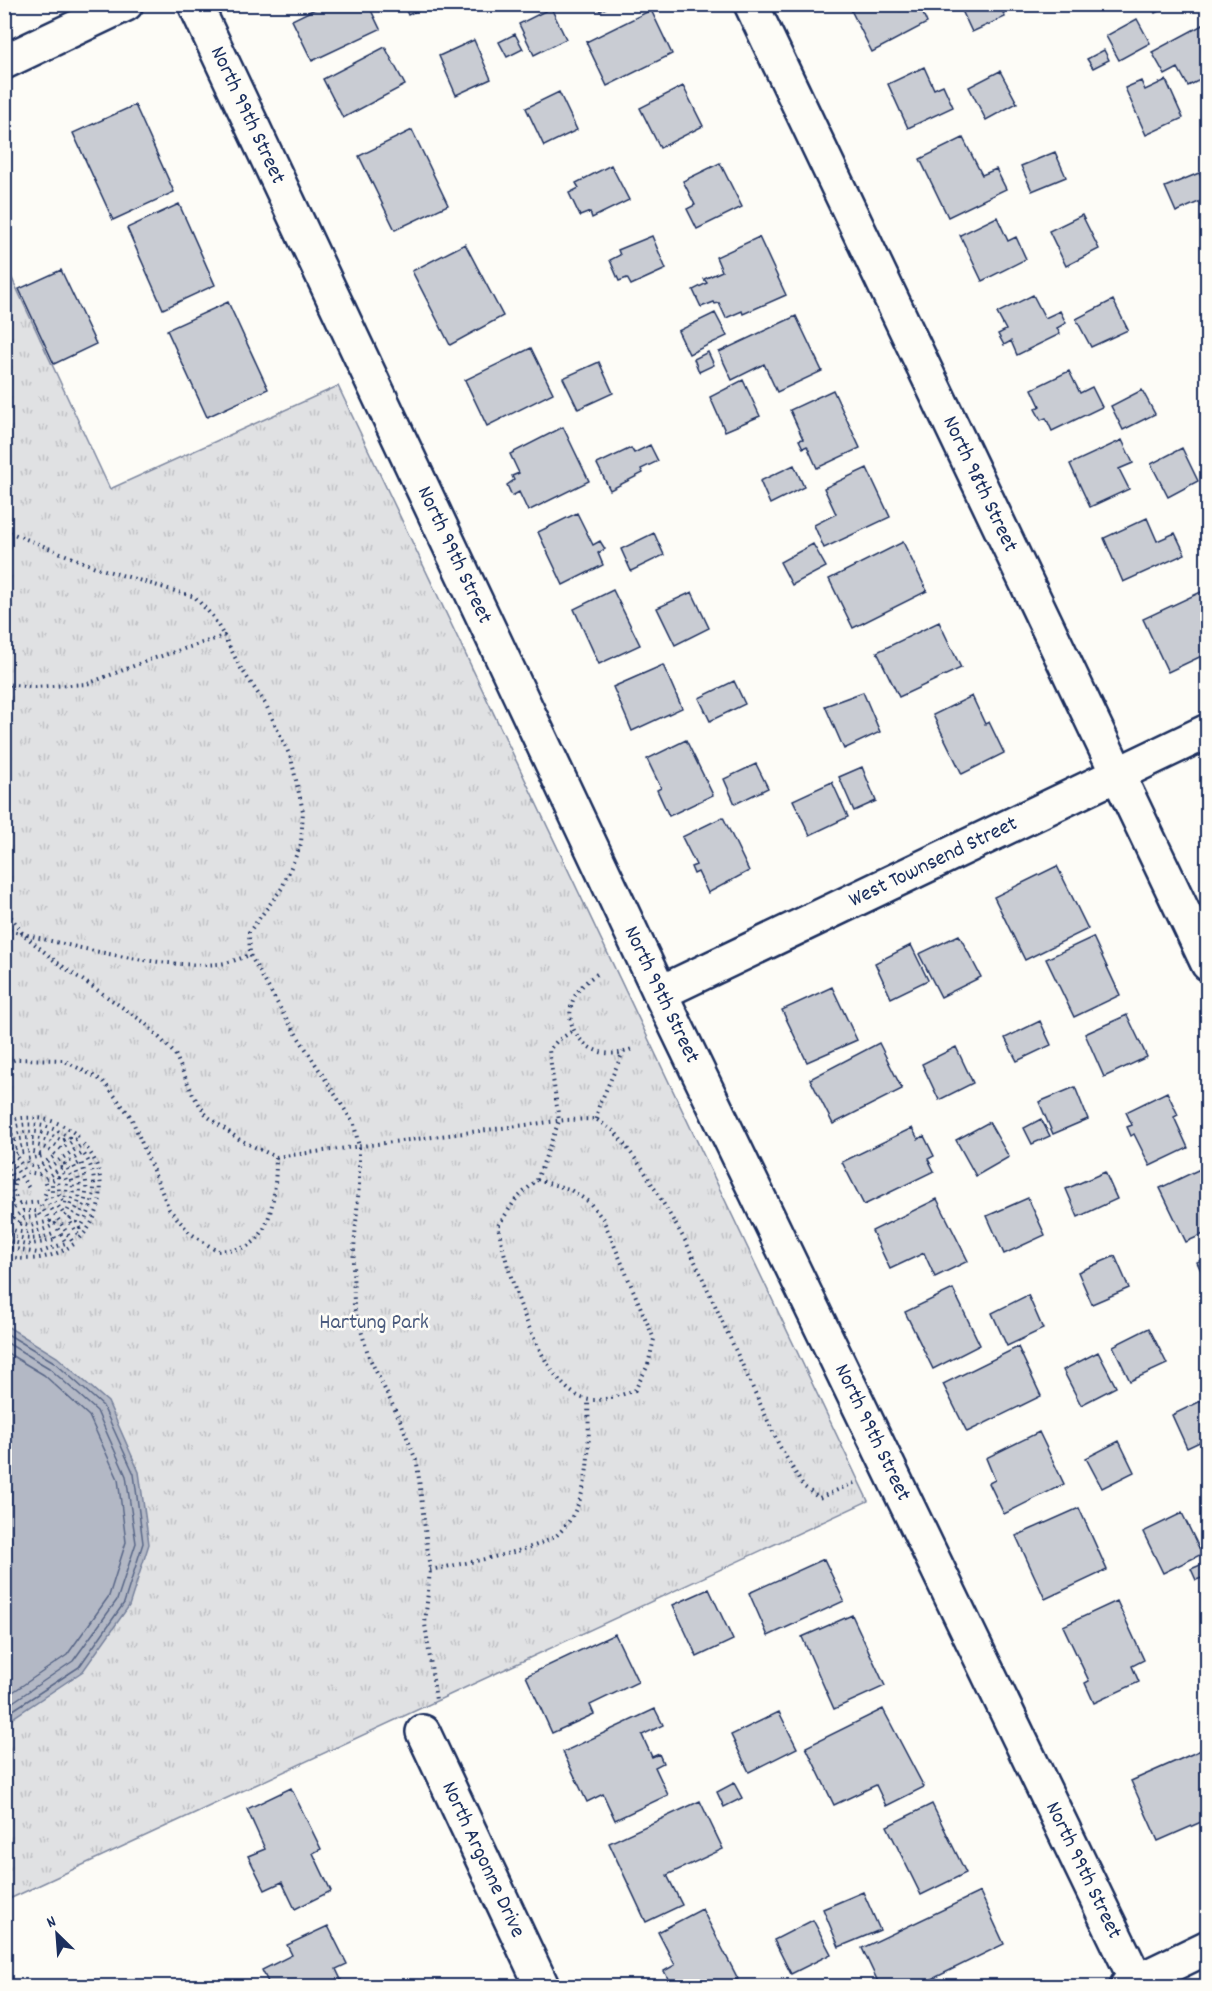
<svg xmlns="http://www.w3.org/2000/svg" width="1212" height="1991" viewBox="0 0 1212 1991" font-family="Dekko,sans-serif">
	<defs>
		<pattern id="grass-tufts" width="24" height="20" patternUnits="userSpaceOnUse" patternTransform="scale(1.5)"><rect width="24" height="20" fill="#e0e1e3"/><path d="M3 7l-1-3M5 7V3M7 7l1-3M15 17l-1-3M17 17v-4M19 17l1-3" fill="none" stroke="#c0c1c5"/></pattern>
	</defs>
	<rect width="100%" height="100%" fill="#fdfcf7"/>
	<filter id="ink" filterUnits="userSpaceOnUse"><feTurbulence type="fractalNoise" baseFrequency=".0167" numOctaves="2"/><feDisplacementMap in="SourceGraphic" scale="12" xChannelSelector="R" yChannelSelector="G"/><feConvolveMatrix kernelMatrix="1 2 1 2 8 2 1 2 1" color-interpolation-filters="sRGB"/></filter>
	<g filter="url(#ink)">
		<path fill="url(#grass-tufts)" stroke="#7e88a0" stroke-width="1.5" d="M4,249L9,272L110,489L338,386L868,1501L5,1901Z"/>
		<path fill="#b3b8c5" stroke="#76819c" stroke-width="1.5" d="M5,1325L57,1357L108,1402L139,1472L149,1544L129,1606L83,1671L5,1723Z"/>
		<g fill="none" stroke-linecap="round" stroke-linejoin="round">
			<path stroke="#586687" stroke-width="1.5" d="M4,1332L54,1362L103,1406L134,1474L143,1543L124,1603L79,1667L4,1716
				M4,1341L49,1368L97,1411L126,1476L136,1543L117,1600L73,1661L4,1708
				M4,1351L44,1375L89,1416L118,1479L126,1542L109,1596L67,1655L4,1698"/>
		</g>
		<path fill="#c9ccd3" stroke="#1b2f5e" stroke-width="1.5" d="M325,4H368L380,29L312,61L292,20Z
			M403,4H429L408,15Z
			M596,4H613L600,11Z
			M857,4H897L900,11L911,4H919L927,23L872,52L850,8Z
			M959,4H999L1005,17L972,32Z
			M1151,4H1173L1155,13Z
			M551,8L566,39L534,55L519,24Z
			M651,10L672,54L607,86L586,42Z
			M1137,19L1150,43L1119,60L1106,36Z
			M1208,22V76L1188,86L1178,68L1165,75L1152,52Z
			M515,34L523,49L507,57L499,42Z
			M474,40L491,79L456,95L439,56Z
			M385,47L405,85L343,118L323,79Z
			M1104,50L1109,60L1093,68L1087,59Z
			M924,67L934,89L943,85L953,107L908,128L888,84Z
			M1000,71L1017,103L986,120L969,87Z
			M1166,80L1183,118L1146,135L1125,88L1141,81L1145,90Z
			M683,86L703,126L660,148L640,108Z
			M559,92L577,130L544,146L526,108Z
			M135,105L174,192L113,220L73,133Z
			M412,130L448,205L395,230L359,156Z
			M963,138L982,175L996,169L1006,189L948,217L920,159Z
			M1055,152L1066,177L1032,191L1021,166Z
			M720,163L742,207L697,229L687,209L695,205L683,181Z
			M611,165L629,200L592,218L590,212L580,216L569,193L579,188L576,183Z
			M1199,173L1208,190V198L1176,212L1165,187Z
			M179,204L215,285L163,309L127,228Z
			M1082,215L1099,249L1066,266L1049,231Z
			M997,217L1008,241L1016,237L1026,259L982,281L960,235Z
			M652,236L666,269L631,285L627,278L619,281L610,260L620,255L618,250Z
			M759,237L786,295L743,314L742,311L726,318L719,303L715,304L714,302L701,307L693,290L707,283L704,279L722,271L716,257Z
			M465,244L503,316L450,345L412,271Z
			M61,270L96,344L54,364L19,289Z
			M1033,295L1045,318L1060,311L1066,323L1057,328L1060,334L1017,355L1011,341L1004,345L998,334L1006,330L997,313Z
			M1113,300L1128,330L1091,347L1076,319Z
			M228,302L268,389L207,417L167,330Z
			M715,313L727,336L689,354L678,331Z
			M796,316L822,371L777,392L764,364L732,380L719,352Z
			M531,348L553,393L487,426L465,380Z
			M708,352L714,365L699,372L694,359Z
			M599,362L613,393L578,409L563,378Z
			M1069,371L1080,393L1092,387L1102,407L1052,431L1046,418L1041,420L1035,409L1040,406L1032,389Z
			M743,380L760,416L725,431L710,397Z
			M833,390L860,448L817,468L807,446L803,448L799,440L803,439L790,410Z
			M1142,390L1155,414L1123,430L1111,406Z
			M563,427L589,481L528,511L519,492L512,496L507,485L514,480L512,476L519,473L510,454Z
			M1122,440L1133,463L1119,469L1129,489L1090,507L1070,464Z
			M650,445L658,461L641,469L643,473L610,490L597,464L631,448L634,453Z
			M1182,448L1198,481L1168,497L1151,464Z
			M794,465L804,487L770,504L760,481Z
			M867,468L890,517L824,548L814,525L836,514L824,488Z
			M577,513L593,545L600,541L605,549L598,553L603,565L563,585L538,532Z
			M1147,518L1157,541L1175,533L1185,554L1123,582L1104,538Z
			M654,533L664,555L631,571L621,549Z
			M903,542L927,591L853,628L829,579Z
			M813,544L826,567L792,585L780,562Z
			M613,590L640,645L599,664L574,609Z
			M1203,591L1208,602V653L1168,672L1143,619Z
			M692,592L709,628L675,645L657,608Z
			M939,622L961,668L899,697L877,652Z
			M663,665L682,708L632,731L613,687Z
			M734,681L745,704L710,721L699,698Z
			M863,692L880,732L844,749L825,706Z
			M972,696L985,724L989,722L1004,753L962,774L933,715Z
			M686,740L713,795L669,816L657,790L661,788L647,759Z
			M756,764L768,788L735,804L724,779Z
			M862,767L876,801L854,811L839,777Z
			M832,782L848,817L810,835L793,800Z
			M723,817L749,871L708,893L698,872L694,874L691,867L696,865L682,837Z
			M1057,866L1088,929L1025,960L994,897Z
			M959,935L981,977L941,997L919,954Z
			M1093,937L1120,995L1074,1017L1046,959Z
			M911,945L928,980L891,998L875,963Z
			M832,987L857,1040L807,1062L782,1010Z
			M1127,1015L1147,1057L1104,1077L1085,1034Z
			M1040,1021L1051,1045L1017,1061L1005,1038Z
			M879,1043L902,1089L833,1124L810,1079Z
			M956,1047L973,1083L939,1100L922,1064Z
			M1075,1087L1088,1119L1053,1134L1039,1102Z
			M1167,1092L1178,1115L1174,1117L1188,1148L1150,1166L1134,1134L1131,1136L1127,1127L1132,1125L1126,1112Z
			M1041,1119L1050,1136L1032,1144L1024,1128Z
			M989,1122L1009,1157L976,1176L956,1140Z
			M912,1128L918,1139L924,1136L934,1156L928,1159L934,1171L864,1205L842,1162Z
			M1200,1169L1208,1184V1232L1186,1242L1160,1188Z
			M1105,1172L1117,1199L1078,1217L1066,1189Z
			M1028,1198L1045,1235L1004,1254L987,1216Z
			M937,1199L968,1261L935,1277L924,1253L890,1269L872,1231Z
			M1115,1256L1129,1288L1092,1304L1078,1272Z
			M1208,1257V1286L1197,1262Z
			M953,1289L980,1345L933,1369L905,1312Z
			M1028,1295L1043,1329L1007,1346L992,1313Z
			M1149,1328L1167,1364L1130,1381L1113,1346Z
			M1018,1347L1041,1396L967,1432L943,1384Z
			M1098,1352L1116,1387L1081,1405L1063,1370Z
			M1207,1398L1208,1438L1187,1448L1172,1415Z
			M1039,1432L1064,1484L1004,1514L989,1483L995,1480L986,1458Z
			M1119,1441L1134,1472L1102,1488L1086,1458Z
			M1079,1508L1107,1570L1045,1599L1016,1536Z
			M1182,1513L1202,1554L1163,1573L1143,1532Z
			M824,1559L844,1601L768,1636L749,1593Z
			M1205,1563L1208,1576L1196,1580L1191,1569Z
			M709,1589L733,1640L697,1657L673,1605Z
			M1117,1601L1144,1660L1132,1666L1139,1682L1094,1703L1085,1683L1089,1681L1063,1626Z
			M852,1615L885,1686L834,1709L802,1637Z
			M615,1634L638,1682L590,1705L594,1714L552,1733L526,1676Z
			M655,1709L663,1725L642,1735L652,1757L659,1754L663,1763L655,1767L668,1795L615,1820L603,1794L587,1802L563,1752Z
			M883,1709L924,1787L886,1806L876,1785L834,1805L806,1747Z
			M779,1712L797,1748L749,1772L731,1735Z
			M1208,1747V1819L1158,1841L1131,1781Z
			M734,1783L742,1798L724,1807L717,1792Z
			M291,1788L321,1849L313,1853L331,1891L295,1909L282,1882L265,1890L248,1856L265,1849L247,1809Z
			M700,1801L723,1849L667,1875L682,1905L646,1922L609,1843Z
			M932,1804L966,1873L921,1895L887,1826Z
			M863,1892L880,1930L839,1947L823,1909Z
			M980,1892L1004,1944L918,1986H880L862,1948Z
			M702,1909L738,1979L724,1986H672L664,1971L675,1965L658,1932Z
			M813,1920L831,1954L791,1974L774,1940Z
			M328,1926L347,1964L336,1969L344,1986H270L262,1970L292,1955L287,1945Z
			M787,1981L789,1986H776Z"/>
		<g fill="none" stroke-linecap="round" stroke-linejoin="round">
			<defs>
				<g id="minor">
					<path id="s1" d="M195,4L660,993L1137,1982"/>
					<path id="s2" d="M751,4L1208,964"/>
					<path d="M4,62L126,4"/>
					<path id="s3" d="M660,993L1208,731"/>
					<path id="s4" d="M423,1732L542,1986"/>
					<path d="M1127,1986L1208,1947"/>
				</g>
			</defs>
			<use href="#minor" stroke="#1b2f5e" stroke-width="38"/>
			<path stroke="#1b2f5e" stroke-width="4" stroke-dasharray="1.5 4.5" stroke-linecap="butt" d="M4,530L98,568L195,597L213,617L224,636
				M4,684L34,687L87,684L149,660L224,636L240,667L266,705L291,758L303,811L301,844L282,888L249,932L250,955L284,1015L354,1124L359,1147V1185L353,1262L354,1307L369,1357L401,1422L417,1463L430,1570L425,1624L436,1700
				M4,907L23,934L55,961L145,1023L175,1054L193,1095L207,1116L240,1140L276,1157C276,1183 274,1236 245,1247C236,1250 225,1250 217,1251L190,1233L169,1209L131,1117L103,1081L63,1060L16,1059L4,1064
				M4,929C66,945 156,969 219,964C229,963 241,958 250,955
				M597,974C540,1009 585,1071 632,1049
				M596,1119L599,1106L623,1052
				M4,1122C31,1113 58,1118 79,1137L61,1149C48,1138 32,1136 15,1140L12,1135C30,1129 46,1131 62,1141L69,1138C51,1124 26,1120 4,1130
				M4,1138L11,1150C28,1142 42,1143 56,1155L38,1167L29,1165L26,1159L43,1156C34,1150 25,1151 15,1154L26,1172L39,1174L83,1144C109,1170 105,1213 80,1238L69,1220C82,1204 83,1185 74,1166L81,1162C89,1183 88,1201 77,1222L80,1228C95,1206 101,1176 83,1153L65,1164C76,1181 75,1198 65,1216L52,1197V1180L58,1177L59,1195L65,1204L67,1182L61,1168L44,1179L47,1189L44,1197L74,1244C53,1258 29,1263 4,1255
				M4,1151L29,1188
				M276,1157L565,1120L596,1119L615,1132L643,1169L686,1242L779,1445L803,1486L819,1498L856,1482
				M4,1164L15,1180L13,1190L16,1198L4,1206
				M4,1177V1197
				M537,1180L569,1189L589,1202L603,1219L654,1339L648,1365L635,1390C621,1395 605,1401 590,1400C541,1394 506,1267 498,1226L516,1199L537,1180L559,1121L549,1050L557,1041L574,1030
				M4,1215L20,1204L39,1202L50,1221L30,1226L17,1223L24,1218L40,1216L37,1211H23L4,1224C17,1237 41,1233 55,1224L66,1243L38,1253L4,1247
				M4,1232C19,1240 37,1241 53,1234L56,1240L26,1245L4,1240
				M430,1570C455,1565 542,1550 558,1534C593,1501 589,1444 588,1400"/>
			<use href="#minor" stroke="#fdfcf7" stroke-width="33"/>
		</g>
	</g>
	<g text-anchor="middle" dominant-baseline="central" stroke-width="5" stroke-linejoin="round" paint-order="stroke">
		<g font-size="22" fill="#1b2f5e" stroke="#fdfcf7">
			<text stroke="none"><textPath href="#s1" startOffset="123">North 99th Street</textPath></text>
			<text stroke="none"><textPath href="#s2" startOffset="532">North 98th Street</textPath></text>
			<text stroke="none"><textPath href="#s1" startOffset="609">North 99th Street</textPath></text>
			<text stroke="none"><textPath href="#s3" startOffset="303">West Townsend Street</textPath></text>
			<text stroke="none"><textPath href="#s1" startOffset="1095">North 99th Street</textPath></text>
			<text stroke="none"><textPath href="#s1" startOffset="1581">North 99th Street</textPath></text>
			<text stroke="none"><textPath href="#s4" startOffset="141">North Argonne Drive</textPath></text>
			<text stroke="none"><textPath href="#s1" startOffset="2067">North 99th Street</textPath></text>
		</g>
		<g font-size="22" fill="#4c5c7f" stroke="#fdfcf7">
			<text x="374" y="1323">Hartung Park</text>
		</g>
	</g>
	<rect width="1212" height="1991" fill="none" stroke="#fdfcf7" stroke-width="24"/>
	<rect x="12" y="12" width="1188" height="1967" fill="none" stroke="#1b2f5e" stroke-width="2" filter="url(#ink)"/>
	<g transform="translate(57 1934) rotate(335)" stroke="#fdfcf7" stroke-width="4.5" paint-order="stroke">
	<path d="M0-4.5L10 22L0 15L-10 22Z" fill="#1b2f5e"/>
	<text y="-9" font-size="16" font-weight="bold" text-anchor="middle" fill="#1b2f5e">N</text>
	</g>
</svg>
